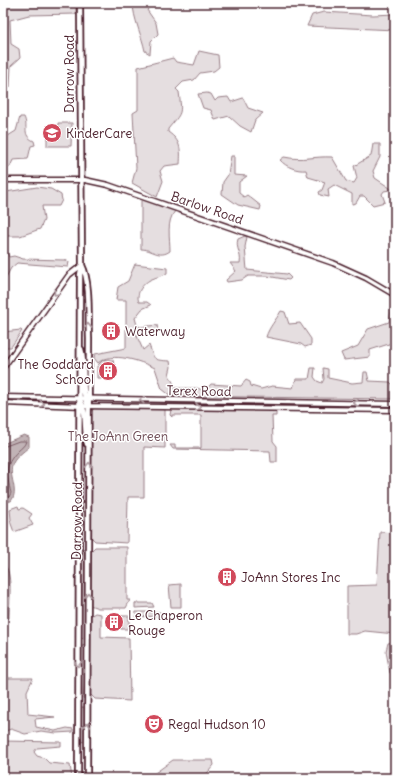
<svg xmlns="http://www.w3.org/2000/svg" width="398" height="781" viewBox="0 0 398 781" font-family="Delius,sans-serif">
	<rect width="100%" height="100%" fill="#fff"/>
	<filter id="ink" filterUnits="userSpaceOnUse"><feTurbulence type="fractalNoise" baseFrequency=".025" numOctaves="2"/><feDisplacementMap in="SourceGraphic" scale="8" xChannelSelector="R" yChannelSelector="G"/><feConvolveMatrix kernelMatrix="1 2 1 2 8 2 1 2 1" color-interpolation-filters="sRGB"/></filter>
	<g filter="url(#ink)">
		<path fill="#e5dee0" stroke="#987e86" d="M3,3H76V14L29,15L10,20L11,44L19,49L20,58L11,66L10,87L5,92H3Z
			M133,3H150L152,5L147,10L156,23L158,34L151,41L150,54L145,51C142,36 133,18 133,3Z
			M324,12L373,15L395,14V30L307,26L312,15Z
			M199,51L218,55L219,67L214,71L200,73L194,80L183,82L176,89L179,92C182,115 182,112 168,129V132C181,141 181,149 180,164L164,166L160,171L163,181L157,197L132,183L136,168L133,113L138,110V67L173,58L176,62L194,65Z
			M207,93L211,94L215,101L218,98L228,97L231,102L243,98L248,108L263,113L255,120L251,132L240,126L229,116L215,120L211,110L203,108L198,94Z
			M20,117H24C29,127 21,135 34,141L35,145L31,146L28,159L13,160L10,167L3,166V139L16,131Z
			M58,123H72L71,146H47V138H58Z
			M373,144H380V157L373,171L375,178L390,188V190L384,191L382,194L385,202L373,205L364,196H360L356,203L352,204V194L334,185L328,189L329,197L320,195L319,192L322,190L325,182L308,177L306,170C297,171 286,167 280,160L284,157C303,161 313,156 332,157L346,181L354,183L357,178L354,166L371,156Z
			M231,156H234V175L247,176L239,182V193L244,197L247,195L261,206L260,210L238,205L222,194L223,182L228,175Z
			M37,187L51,189L61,195L62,200L59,206H42L44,220L40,229L20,236H3V197L6,192Z
			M141,198L175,211C166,222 170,237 170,251C159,259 152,249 141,249Z
			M245,236L247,237L245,247L247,270L287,274L291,278L289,280L267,276H248L242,280L227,282L226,280L236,271L230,263H240C242,254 235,248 238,239Z
			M3,244L9,257L14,256L23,259L65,260L69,262L68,267L17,263L11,268L3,283Z
			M135,264L167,268V273C162,277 158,276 152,279C144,282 135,293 139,302H147L151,305L142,309L135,318L137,325L140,327L157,325L158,331L136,334L143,350L149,345C155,360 152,360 170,361L171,367L169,375L176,388H197L205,391L211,384L241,386L246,380L250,382L251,386L261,389L272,386L293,388L296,379H309L311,368H315L314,377L317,381L322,383L324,379L323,368L328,369V378L352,383L363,382L364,372H367L369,381L390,382L395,387V399L171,396L162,389L155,368C140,361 112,351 98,363L94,358L95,354L126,348V300H116L118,287L128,281Z
			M393,298L395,299V342L370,350V357L344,360L341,353L358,346L368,329L389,322Z
			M281,311L285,312L289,324L300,323L311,339V345L305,347L301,344L266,337C269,327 276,320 281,311Z
			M21,330L22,331L11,347H3V332Z
			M103,360H113L114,365H103V378H97V366Z
			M99,407L164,409L165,410V448L144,447V497H128L127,543L95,541L91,537L90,414L94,408Z
			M173,408L276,410V416H272L273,441L277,446V462H271L270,451L173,449L170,445H175V448H201V415H172V417L170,415L171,410Z
			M18,506L19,509L23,508L32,514L29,518L33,525L14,532L10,521L11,520L10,509Z
			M380,532L395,533V634L365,631L356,634H347V586L377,585Z
			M95,547H127V600H130L126,608H98L90,605L91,551Z
			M84,549L86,590V637L83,639L81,637V552Z
			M3,563C14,572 9,604 9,618L3,621Z
			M181,584V607H171L169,585Z
			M135,603H152L154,607L135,608Z
			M136,612H160L162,616L135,617Z
			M95,613L101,614V637L129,638L130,701L95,699L90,694V616Z
			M121,616H129V629H121Z
			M395,642V674L390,673L386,651L388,643Z
			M84,645L86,648L84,699L82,695L81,647Z
			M3,678H33L27,691L28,714L55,717L35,719L36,727L55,731L67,728L73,729V732L56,733L41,731L25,734L11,729L3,732Z
			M82,707H84L86,741L83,742L80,740V713Z
			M3,741L61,742V746L37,748L34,752L37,756L44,758L49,763L70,765L72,778H3Z
			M173,760H213L214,765L203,778H152L155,773Z"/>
		<path fill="#c1b3b6" stroke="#91787e" d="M24,435L29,437V447C23,452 16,457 13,463C7,476 20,490 11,501L3,502V444Z"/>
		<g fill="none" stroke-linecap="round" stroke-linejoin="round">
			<path stroke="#7a5a63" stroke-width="1" d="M3,447L19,441H26C25,446 21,448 18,451C3,466 7,475 11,493L9,497L3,498"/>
			<defs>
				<path id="secondary" d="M3,180H85L108,185L333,263L366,278L395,295
					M3,368L69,275L82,265
					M3,397L395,404
					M3,403L83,406L395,410"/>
				<path id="primary" d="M82,265C91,283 88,319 89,339L87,778
					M81,349C86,365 80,394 88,405
					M79,399C87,407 84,431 87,444
					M78,778L80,275L82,265L80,3"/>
			</defs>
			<use href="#secondary" stroke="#4a1f2b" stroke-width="7"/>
			<use href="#primary" stroke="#4a1f2b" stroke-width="8"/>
			<use href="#secondary" stroke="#fff" stroke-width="4"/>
			<use href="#primary" stroke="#fff" stroke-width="4.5"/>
		</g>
		<defs><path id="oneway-chevron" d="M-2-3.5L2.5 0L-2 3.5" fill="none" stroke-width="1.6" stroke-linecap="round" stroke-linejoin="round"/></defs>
		<g stroke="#ae9aa0">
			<use href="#oneway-chevron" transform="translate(56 293) rotate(126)"/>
			<use href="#oneway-chevron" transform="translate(88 326) rotate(-92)"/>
			<use href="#oneway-chevron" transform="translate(142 400) rotate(-179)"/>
			<use href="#oneway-chevron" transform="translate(356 403) rotate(-179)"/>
			<use href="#oneway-chevron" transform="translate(42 404) rotate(2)"/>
			<use href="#oneway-chevron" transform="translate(198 407) rotate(1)"/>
			<use href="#oneway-chevron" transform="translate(89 465) rotate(-90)"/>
			<use href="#oneway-chevron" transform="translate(88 595) rotate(-90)"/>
			<use href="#oneway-chevron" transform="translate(78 664) rotate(90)"/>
			<use href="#oneway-chevron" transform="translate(87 725) rotate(-90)"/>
		</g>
	</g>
	<defs>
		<symbol id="school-disc" viewBox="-11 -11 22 22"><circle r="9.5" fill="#d1495b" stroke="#fff"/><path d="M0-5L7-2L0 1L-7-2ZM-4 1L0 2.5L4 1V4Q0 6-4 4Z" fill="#fff"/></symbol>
		<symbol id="building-disc" viewBox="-11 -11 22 22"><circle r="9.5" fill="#d1495b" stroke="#fff"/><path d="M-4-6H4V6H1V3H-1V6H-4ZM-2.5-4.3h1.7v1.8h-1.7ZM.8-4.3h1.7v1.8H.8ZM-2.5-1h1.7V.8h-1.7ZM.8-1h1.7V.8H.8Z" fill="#fff"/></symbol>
		<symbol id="theatre-disc" viewBox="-11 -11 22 22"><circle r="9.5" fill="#d1495b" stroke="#fff"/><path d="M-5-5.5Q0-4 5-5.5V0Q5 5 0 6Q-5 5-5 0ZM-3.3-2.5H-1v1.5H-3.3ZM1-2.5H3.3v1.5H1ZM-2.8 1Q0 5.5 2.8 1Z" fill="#fff"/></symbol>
	</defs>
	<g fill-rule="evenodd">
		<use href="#school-disc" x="41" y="122" width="22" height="22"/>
		<use href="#building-disc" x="100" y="320" width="22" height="22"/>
		<use href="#building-disc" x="97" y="360" width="22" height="22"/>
		<use href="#building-disc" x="216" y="566" width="22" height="22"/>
		<use href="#building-disc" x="103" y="611" width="22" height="22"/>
		<use href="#theatre-disc" x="143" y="713" width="22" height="22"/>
	</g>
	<g text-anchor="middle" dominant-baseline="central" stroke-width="3" stroke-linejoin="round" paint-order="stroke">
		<g font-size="13" fill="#4a1f2b" stroke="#fff">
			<text transform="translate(69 74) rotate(-90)">Darrow Road</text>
			<text transform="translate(207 208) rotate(19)">Barlow Road</text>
			<text transform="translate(199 391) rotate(1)">Terex Road</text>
			<text transform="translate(77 521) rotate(-89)">Darrow Road</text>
		</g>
		<g font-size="13" fill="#4a1f2b" stroke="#fff" text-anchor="start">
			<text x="66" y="133">KinderCare</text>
			<text x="125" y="331">Waterway</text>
			<text x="94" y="364" text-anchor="end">The Goddard<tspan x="94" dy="15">School</tspan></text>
			<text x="241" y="577">JoAnn Stores Inc</text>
			<text x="128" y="615">Le Chaperon<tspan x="128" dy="15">Rouge</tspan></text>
			<text x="168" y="724">Regal Hudson 10</text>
		</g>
		<g font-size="13" fill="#714f58" stroke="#fff">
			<text x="118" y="436">The JoAnn Green</text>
		</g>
	</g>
	<rect width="398" height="781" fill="none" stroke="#fff" stroke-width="16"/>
	<rect x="8" y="8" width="382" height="765" fill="none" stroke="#4a1f2b" stroke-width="1.5" filter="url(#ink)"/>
</svg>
